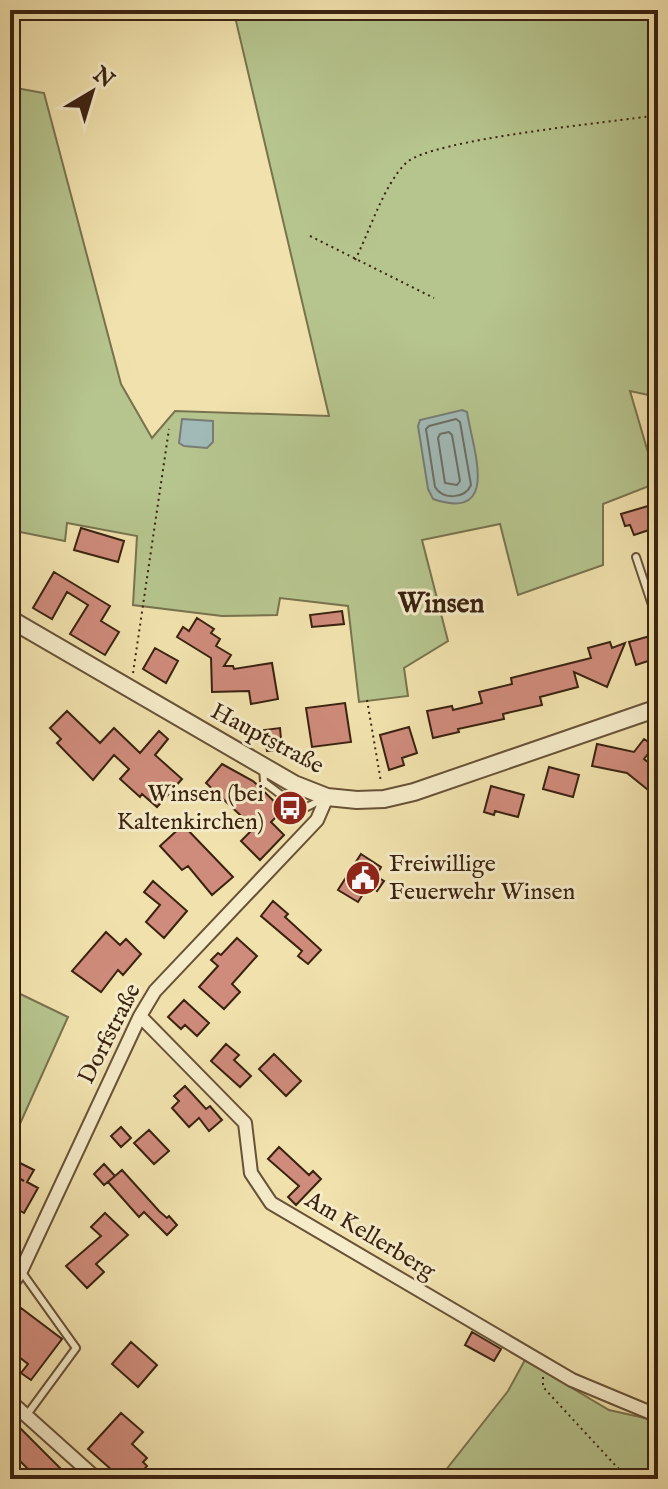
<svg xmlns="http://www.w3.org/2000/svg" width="668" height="1489" viewBox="0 0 668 1489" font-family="'IM FELL English',serif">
	<rect width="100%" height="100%" fill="#f1e2ad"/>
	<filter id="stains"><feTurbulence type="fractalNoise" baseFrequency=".0025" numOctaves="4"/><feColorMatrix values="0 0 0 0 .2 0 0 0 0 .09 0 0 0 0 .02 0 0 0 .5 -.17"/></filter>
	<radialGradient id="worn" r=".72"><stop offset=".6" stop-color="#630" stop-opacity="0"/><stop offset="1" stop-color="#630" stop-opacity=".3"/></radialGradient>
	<path fill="#b6c48d" stroke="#78734e" stroke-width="2" d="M253,10H658V397L630,391L657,483L603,504V565L518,595L500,524L422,540L448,641L404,668L408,696L359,702L348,606L280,598L277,615L222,616L133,605L137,536L67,523L65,541L10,530V87L44,93L121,384L152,438L175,411L329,416L236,21Z
		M10,989L68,1017L10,1146Z
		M525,1360L609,1410L658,1421V1479H446L442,1475L508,1391Z"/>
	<path fill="#a1bab7" stroke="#787d74" stroke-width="2" d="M462,410L467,412C473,450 501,522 433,499L428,489L418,426L420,420Z
		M182,419L213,421V442L207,448L184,446L179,443Z"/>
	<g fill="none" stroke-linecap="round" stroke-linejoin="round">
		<path stroke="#6e6e64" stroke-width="2" d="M456,419L460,422L471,485C465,499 443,500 435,487L426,429L429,426Z
			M449,432L452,435L460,481L457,485L445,483L438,438L440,434Z"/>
	</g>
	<path fill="#cf8b7b" stroke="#3a2210" stroke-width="2" d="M648,506L655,528L634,535L630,525L625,526L621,514Z
		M81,528L124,541L118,562L74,550Z
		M54,572L110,606L101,621L119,632L105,655L70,634L88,605L67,592L52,619L33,608Z
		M342,611L344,624L312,627L310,615Z
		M197,618L214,629L211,633L220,639L216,646L231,655L224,666H233L234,669L272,663L278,699L251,704L249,691L212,692L211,658L177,637L183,627L189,631Z
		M650,636L657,658L636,665L629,642Z
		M610,642L612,648L625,643L607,687L574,672L578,687L540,697L542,705L503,714L504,719L458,729L459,732L433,738L427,711L452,706L453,710L482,703L479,692L512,684L511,678L591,658L588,648Z
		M155,648L178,661L166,683L143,669Z
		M345,703L351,742L312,747L306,708Z
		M67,711L100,743L114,728L140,753L159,731L168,739L155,755L182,779L157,807L142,794L140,797L120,779L129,769L114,755L93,780L57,743L61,739L50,728Z
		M409,727L417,753L402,758L404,765L389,770L380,735Z
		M280,728L282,750L267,751L264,730Z
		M644,739L654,746L644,759L658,770V798L627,773L592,766L597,744L634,752Z
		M222,764L253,781L283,810L271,822L284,835L260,860L241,841L254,828L206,783Z
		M549,767L579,775L573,797L543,789Z
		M491,786L524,795L518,817L495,811L494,815L484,812Z
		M183,825L233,877L212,895L188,866L182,870L160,846Z
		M361,854L381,867L376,876L384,881L377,891L369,885L358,902L338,890Z
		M153,881L187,911L164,938L146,922L160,905L144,892Z
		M273,901L288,914L285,917L321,950L308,964L298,956L302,951L261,916Z
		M106,932L120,945L126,939L141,954L123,975L118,970L101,992L72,971Z
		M237,938L257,956L232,984L240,992L224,1009L199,987L218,966L211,960L218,953L221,955Z
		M184,1000L209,1023L197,1036L185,1025L181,1029L168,1017Z
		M226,1044L239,1055L234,1060L251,1076L240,1087L211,1061Z
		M274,1054L301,1081L286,1096L259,1069Z
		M185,1086L206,1109L210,1106L222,1120L209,1131L199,1118L189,1127L172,1108L179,1101L174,1096Z
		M121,1127L131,1138L121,1147L111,1136Z
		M149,1130L169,1151L154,1164L134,1143Z
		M279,1147L309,1175L313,1171L321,1179L296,1205L288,1197L299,1186L268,1159Z
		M18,1162L34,1170L27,1182L38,1188L24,1213L10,1205V1196L19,1178L24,1181L11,1174Z
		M104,1164L115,1176L104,1185L94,1174Z
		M122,1170L159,1211L167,1218L169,1216L177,1225L167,1235L144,1212L139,1217L108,1182Z
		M105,1213L128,1235L96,1264L104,1272L87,1288L66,1266L101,1236L91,1227Z
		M21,1308L62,1339L31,1380L21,1373L28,1364L10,1350V1322Z
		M472,1332L501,1349L494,1361L465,1345Z
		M131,1342L157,1365L138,1387L112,1364Z
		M10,1413L20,1422L17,1425L71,1479H38L10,1451Z
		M121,1413L143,1432L132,1444L147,1458L143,1462L147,1466L136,1479H122L88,1449Z"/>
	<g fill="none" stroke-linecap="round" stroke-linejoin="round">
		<defs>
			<path id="service" d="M636,557L658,623
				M263,768L264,782L292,803L307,807L325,798
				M21,1271L76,1348L26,1416"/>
			<path id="minor" d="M140,1016L245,1123L251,1173L271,1203L572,1380L656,1415
				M10,1287L21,1271L140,1016L155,991L317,820L327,797
				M10,1401L97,1479"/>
			<path id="tertiary" d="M10,619L294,784L327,797L357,800L384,799L414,792L658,708"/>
		</defs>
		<use href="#service" stroke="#685237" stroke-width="10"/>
		<use href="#minor" stroke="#685237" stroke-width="16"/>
		<use href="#tertiary" stroke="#685237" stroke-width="20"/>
		<path stroke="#3a2210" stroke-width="2" stroke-dasharray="2 4" stroke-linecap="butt" d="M623,10L658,22
			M310,236L434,298
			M355,260C370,231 383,186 406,163C431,139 614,122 658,115
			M133,673L169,429
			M367,700L381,782
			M543,1377V1387L628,1479"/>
		<use href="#service" stroke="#f6ecca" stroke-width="6"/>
		<use href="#minor" stroke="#f6ecca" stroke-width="12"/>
		<use href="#tertiary" stroke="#f6ecca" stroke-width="16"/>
	</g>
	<defs>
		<symbol id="bus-disc" viewBox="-11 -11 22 22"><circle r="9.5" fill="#8f2418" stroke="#f6ecca"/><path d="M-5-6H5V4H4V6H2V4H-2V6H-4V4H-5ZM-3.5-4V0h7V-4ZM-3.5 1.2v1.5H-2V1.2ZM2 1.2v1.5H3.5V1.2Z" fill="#fff"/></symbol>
		<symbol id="civic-disc" viewBox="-11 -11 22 22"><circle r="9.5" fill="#8f2418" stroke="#f6ecca"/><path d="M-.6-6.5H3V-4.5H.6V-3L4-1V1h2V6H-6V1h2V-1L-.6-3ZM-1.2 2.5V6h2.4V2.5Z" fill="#fff"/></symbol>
	</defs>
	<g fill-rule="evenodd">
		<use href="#bus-disc" x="270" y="788" width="40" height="40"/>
		<use href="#civic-disc" x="343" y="858" width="40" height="40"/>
	</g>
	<g text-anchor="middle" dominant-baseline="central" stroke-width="6" stroke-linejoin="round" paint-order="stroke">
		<g font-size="24" fill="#3a2210" stroke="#f6ecca">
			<text transform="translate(267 739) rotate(28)">Hauptstraße</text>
			<text transform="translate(110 1034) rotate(-63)">Dorfstraße</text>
			<text transform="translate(370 1236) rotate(31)">Am Kellerberg</text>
		</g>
		<g font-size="24" fill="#3a2210" stroke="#f6ecca" text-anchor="end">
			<text x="264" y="794">Winsen (bei<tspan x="264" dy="28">Kaltenkirchen)</tspan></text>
			<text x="389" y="864" text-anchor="start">Freiwillige<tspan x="389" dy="28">Feuerwehr Winsen</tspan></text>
		</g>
		<g font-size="28" font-weight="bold" fill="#3a2210" stroke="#f6ecca">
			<text x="441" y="604">Winsen</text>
		</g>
	</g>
	<rect width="668" height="1489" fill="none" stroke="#f1e2ad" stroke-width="40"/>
	<rect x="12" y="12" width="644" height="1465" fill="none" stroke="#3a2210" stroke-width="4"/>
	<rect x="20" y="20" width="628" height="1449" fill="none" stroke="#3a2210" stroke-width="2"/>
	<g transform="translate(92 92) rotate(38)" stroke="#f6ecca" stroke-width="6" paint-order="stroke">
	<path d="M0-6L14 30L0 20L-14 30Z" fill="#3a2210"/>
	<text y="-12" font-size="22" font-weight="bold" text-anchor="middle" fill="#3a2210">N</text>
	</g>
	<rect width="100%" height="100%" filter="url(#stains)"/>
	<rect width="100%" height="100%" fill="url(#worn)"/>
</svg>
